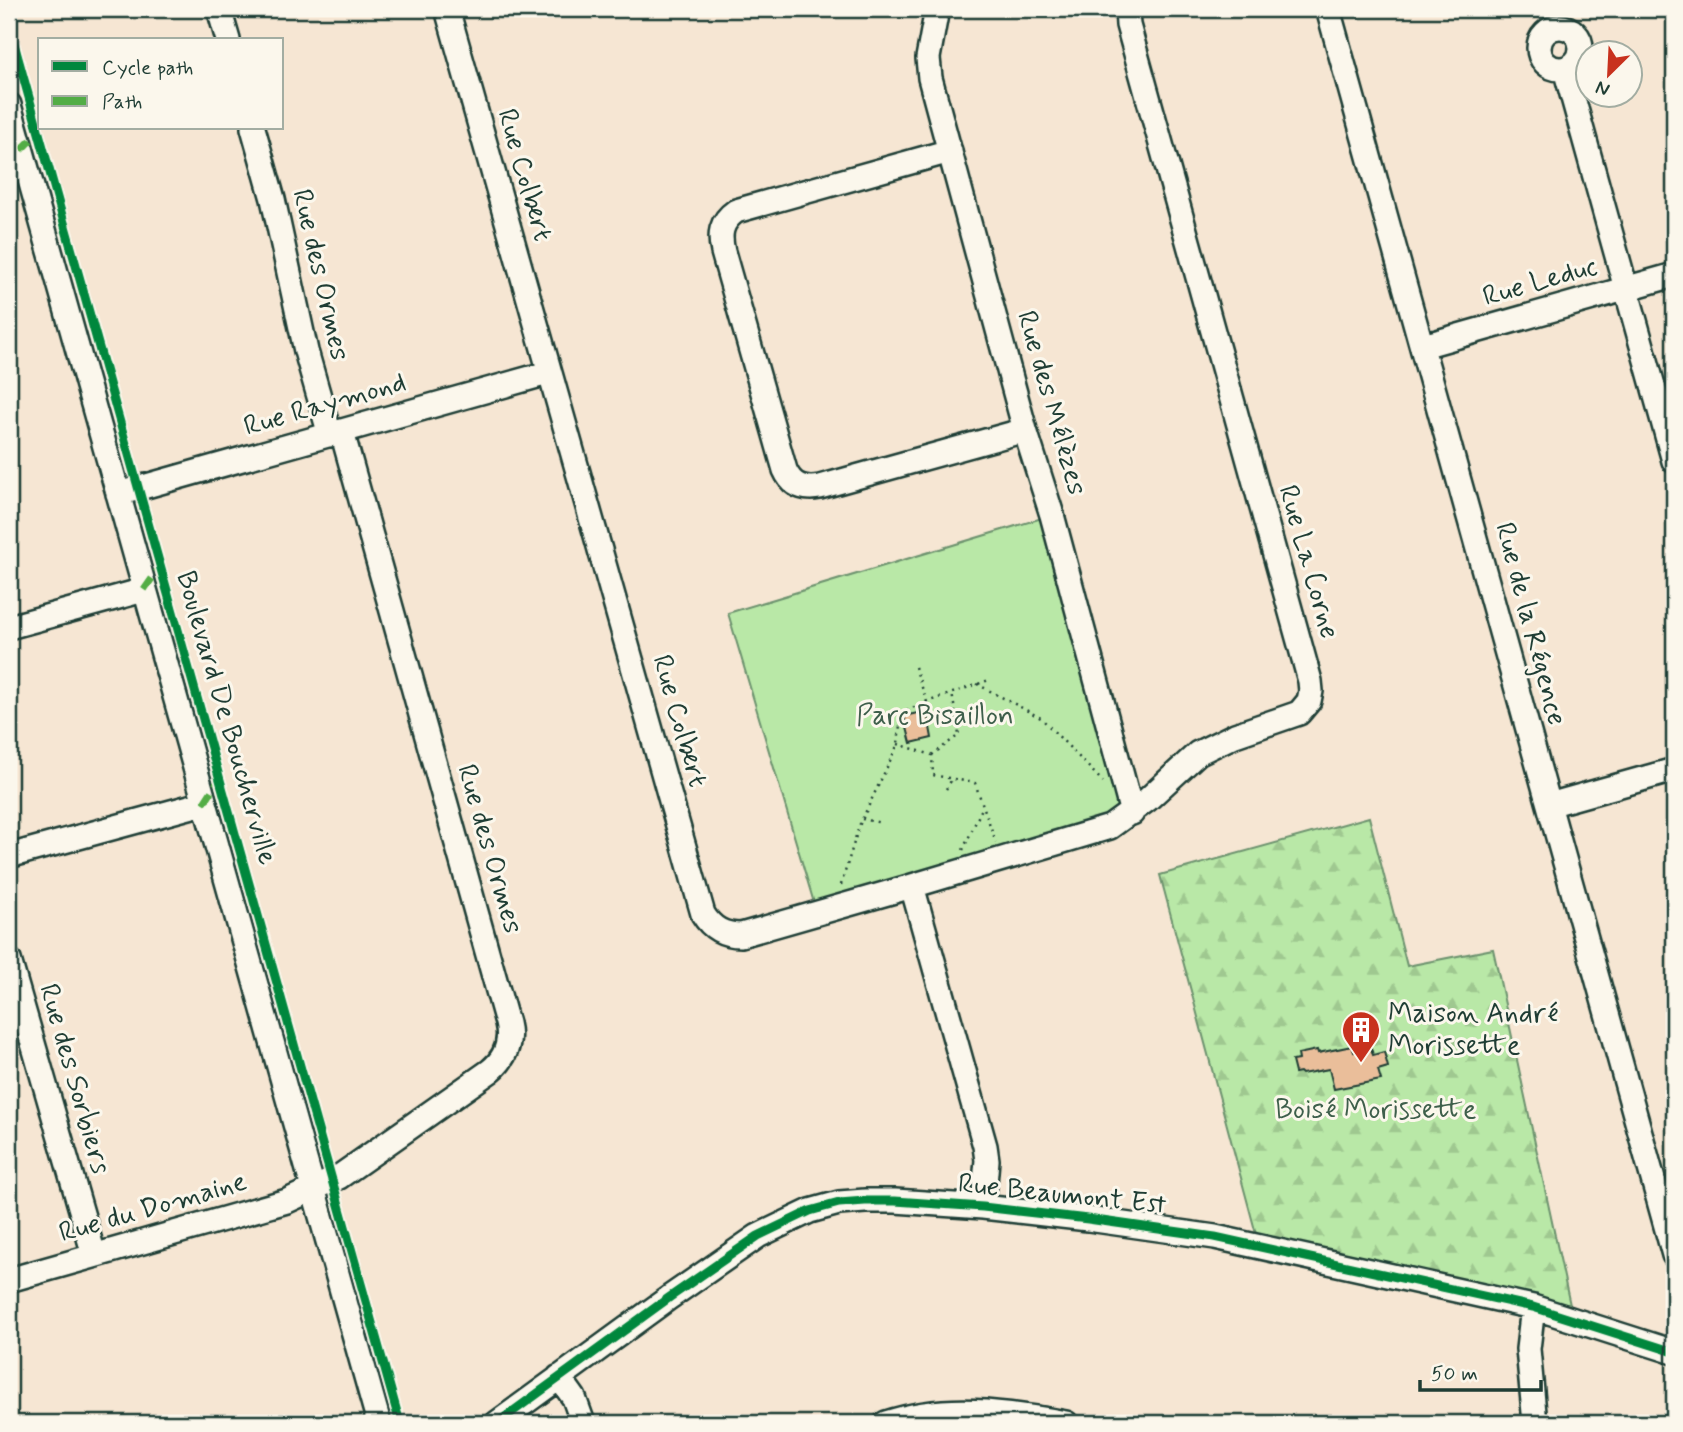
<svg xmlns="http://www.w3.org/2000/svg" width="1683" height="1432" viewBox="0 0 1683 1432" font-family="Mynerve,sans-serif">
	<defs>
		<pattern id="forest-firs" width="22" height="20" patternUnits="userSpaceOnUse" patternTransform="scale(1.75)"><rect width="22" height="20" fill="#b9e8a7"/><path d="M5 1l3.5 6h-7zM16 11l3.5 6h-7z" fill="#9fc890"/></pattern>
	</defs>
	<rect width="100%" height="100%" fill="#f6e6d3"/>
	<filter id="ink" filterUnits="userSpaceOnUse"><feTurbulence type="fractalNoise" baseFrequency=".0143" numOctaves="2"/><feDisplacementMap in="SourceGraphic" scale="14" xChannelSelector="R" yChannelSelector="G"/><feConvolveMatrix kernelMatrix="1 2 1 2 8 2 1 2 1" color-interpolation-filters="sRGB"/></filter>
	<g filter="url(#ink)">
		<path fill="url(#forest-firs)" stroke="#6c926e" stroke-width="2" d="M1369,817L1407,966L1493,949L1570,1305L1256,1234L1160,875Z"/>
		<path fill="#b9e8a7" stroke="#6c926e" stroke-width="2" d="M1052,515L1132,813L817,913L728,613Z"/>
		<path fill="#eabe9a" stroke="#1f3d34" stroke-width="2" d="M927,711L932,738L911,743L904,716Z
			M1352,1046L1354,1052L1371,1048L1373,1055L1384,1052L1388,1067L1378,1070L1381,1080L1334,1089L1329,1069L1302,1074L1300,1072L1295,1073L1292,1061L1299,1060L1298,1054L1317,1050L1318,1053Z"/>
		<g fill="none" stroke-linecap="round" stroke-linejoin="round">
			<defs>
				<path id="minor" d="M219,9L228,40
					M447,9L703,914C712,929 724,935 741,935L912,886L985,1146L987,1160L983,1207
					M937,9L928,58L930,78L1025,430L1052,515L1132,813
					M1328,9L1674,1255
					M1539 48a21 21 0 1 1 42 0a21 21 0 1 1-42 0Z
					M1565,69L1674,461
					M9,105L379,1423
					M253,128L273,199L306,351L330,435
					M950,151L736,211C720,222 719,235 723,252L785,470C792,486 804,490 820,487L1025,430
					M1423,346L1674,275
					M118,494L548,373
					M9,627L144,590
					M1549,805L1674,770
					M9,856L204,803
					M912,886L1110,827L1147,800L1198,753L1235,735L1299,713L1309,701L1311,691L1310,681L1128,25L1127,9
					M9,960L94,1255
					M9,1280L287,1201L339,1177L490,1071C505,1059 512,1043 507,1023L342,432
					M1533,1307L1528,1349L1535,1423
					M559,1377L574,1398L583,1423
					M497,1423L670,1297L758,1236L810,1211L839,1203L865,1201H895L983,1207L1088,1219L1215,1237L1533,1307L1674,1352
					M886,1423C946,1403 1004,1412 1066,1423"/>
			</defs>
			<use href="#minor" stroke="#1f3d34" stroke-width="28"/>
			<path stroke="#1f3d34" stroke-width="2.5" stroke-dasharray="2 5" stroke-linecap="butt" d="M915,667L927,702
				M977,684L1041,718L1103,782
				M898,744L932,755L933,775L975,783L996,842
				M932,755L959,735L952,693
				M946,789L952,779
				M862,819L882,823
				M963,850L983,806
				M841,885L859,826L898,744L901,714L916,706L989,680"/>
			<use href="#minor" stroke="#fbf7ec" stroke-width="23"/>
			<path stroke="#52ad45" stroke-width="7" stroke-dasharray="14 7" stroke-linecap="butt" d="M21,150L34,137
				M144,590L160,567
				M204,803L220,778"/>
			<defs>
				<path id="cycleway" d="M9,26L400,1423
					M497,1423L670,1297L758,1236L810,1211L839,1203L865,1201H895L983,1207L1088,1219L1215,1237L1533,1307L1674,1352"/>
			</defs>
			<use href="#cycleway" stroke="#fbf7ec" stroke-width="13"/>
			<use href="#cycleway" stroke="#00873e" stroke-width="9"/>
		</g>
	</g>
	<defs>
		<symbol id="building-pin" viewBox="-11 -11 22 30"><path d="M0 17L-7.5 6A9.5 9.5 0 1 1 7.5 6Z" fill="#c8321e" stroke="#fbf7ec"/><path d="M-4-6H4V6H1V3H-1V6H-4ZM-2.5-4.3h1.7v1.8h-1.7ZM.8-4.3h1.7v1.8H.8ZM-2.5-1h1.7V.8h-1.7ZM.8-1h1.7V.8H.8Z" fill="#fff"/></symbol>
	</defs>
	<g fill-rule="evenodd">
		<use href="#building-pin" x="1339" y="1008" width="44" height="60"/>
	</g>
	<g text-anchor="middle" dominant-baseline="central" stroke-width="6" stroke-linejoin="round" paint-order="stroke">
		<g font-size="28" fill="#1f3d34" stroke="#fbf7ec">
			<text transform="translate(524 175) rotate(74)">Rue Colbert</text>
			<text transform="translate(320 275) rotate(77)">Rue des Ormes</text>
			<text transform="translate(1540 282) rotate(-16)">Rue Leduc</text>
			<text transform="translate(1051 403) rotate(74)">Rue des Mélèzes</text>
			<text transform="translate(325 405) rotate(-16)">Rue Raymond</text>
			<text transform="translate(1308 562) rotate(74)">Rue La Corne</text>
			<text transform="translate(1530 624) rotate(75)">Rue de la Régence</text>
			<text transform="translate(226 718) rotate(74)">Boulevard De Boucherville</text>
			<text transform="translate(679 721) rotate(74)">Rue Colbert</text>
			<text transform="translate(489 849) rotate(74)">Rue des Ormes</text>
			<text transform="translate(74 1079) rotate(74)">Rue des Sorbiers</text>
			<text transform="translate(1062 1195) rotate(6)">Rue Beaumont Est</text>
			<text transform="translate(153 1208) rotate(-16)">Rue du Domaine</text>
		</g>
		<g font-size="28" fill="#3e5f4b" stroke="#fbf7ec">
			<text x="935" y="716">Parc Bisaillon</text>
			<text x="1376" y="1110">Boisé Morissette</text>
		</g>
		<g font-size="28" fill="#1f3d34" stroke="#fbf7ec" text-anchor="start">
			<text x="1388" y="1014">Maison André<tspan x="1388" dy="32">Morissette</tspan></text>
		</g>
	</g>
	<rect width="1683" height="1432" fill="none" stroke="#fbf7ec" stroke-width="35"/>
	<rect x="18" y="18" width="1648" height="1397" fill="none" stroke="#1f3d34" stroke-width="2.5" filter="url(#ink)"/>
	<rect x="38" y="38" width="245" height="91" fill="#fbf7ec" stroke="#a3ada2" stroke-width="2"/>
	<rect x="52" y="61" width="35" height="10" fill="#00873e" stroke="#a3ada2" stroke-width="2"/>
	<text x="102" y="74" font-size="21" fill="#1f3d34">Cycle path</text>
	<rect x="52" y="96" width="35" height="10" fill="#52ad45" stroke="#a3ada2" stroke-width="2"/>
	<text x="102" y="108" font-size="21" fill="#1f3d34">Path</text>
	<g transform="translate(1609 74) rotate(204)"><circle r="33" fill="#fbf7ec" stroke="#a3ada2" stroke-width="2"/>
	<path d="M0-5L12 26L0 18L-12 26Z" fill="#c8321e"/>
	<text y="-10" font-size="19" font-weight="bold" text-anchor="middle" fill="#1f3d34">N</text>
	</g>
	<path d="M1420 1380v10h121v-10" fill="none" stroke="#1f3d34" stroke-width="3.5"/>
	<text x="1431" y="1380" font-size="21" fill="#1f3d34" stroke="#fbf7ec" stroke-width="5" paint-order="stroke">50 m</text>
</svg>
